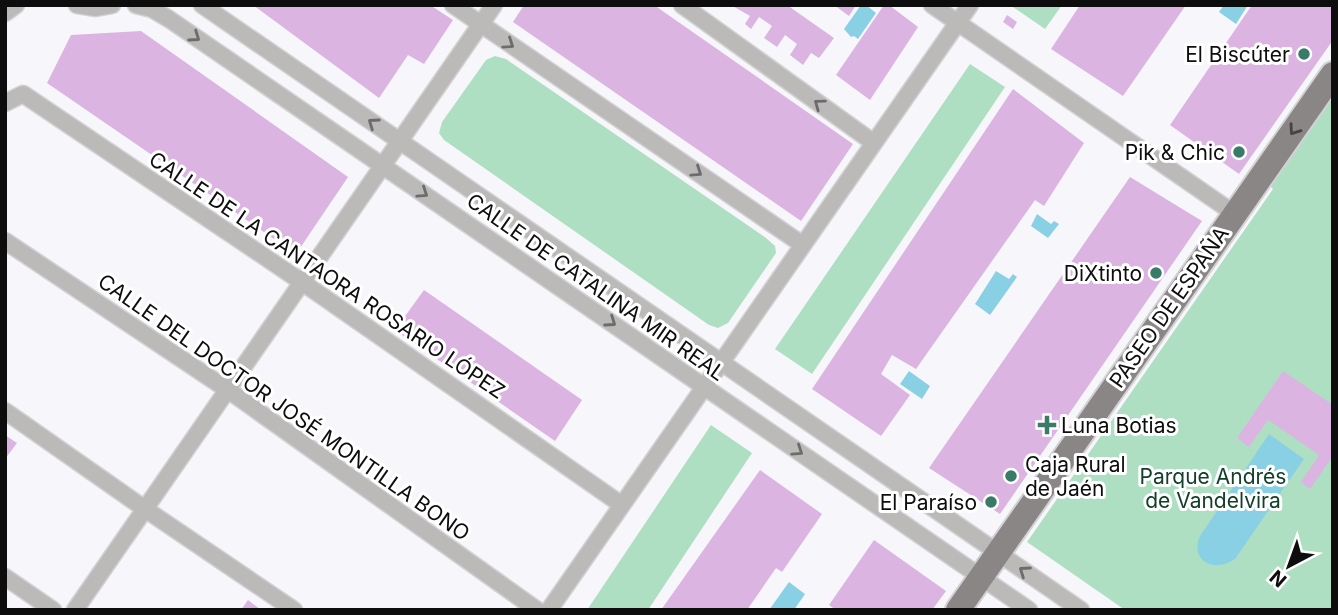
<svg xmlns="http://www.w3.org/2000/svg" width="1338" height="615" viewBox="0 0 1338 615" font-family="Inter,sans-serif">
	<rect width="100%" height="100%" fill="#f7f7fb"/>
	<path fill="#afdfc2" d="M1010,5H1062L1045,29Z
		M495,56L506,59L766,238L775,246L776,253L728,323L718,328L709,325L444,140L439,133L442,122L486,60Z
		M970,64L1005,87L812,374L775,349Z
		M1333,93V610H1125L1027,542L1273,189L1269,185L1272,184Z
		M711,425L752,453L648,610H587Z"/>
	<path fill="#8ad0e4" d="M861,5H866L876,13L858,39L854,36L851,37L844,29Z
		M1224,5H1248L1236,24L1219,12Z
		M1037,214L1051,224L1054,221L1059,224L1048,238L1031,226Z
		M996,271L1009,279L1013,274L1017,277L990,315L975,304Z
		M909,371L930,386L922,399L900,384Z
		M1269,434L1304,459L1235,559C1214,574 1189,560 1200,536Z
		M789,582L805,594L794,610H769Z"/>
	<path fill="#dbb4e2" d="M253,5H430L453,20L424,64L408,55L379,98Z
		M524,5H654L853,144L801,221L513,22Z
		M731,5H787L834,38L819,58L811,53L803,65L790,55L797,44L785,35L777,47L764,38L772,26L759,17L751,29L745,24L750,16Z
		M834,5H856L849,16Z
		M884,5H889L918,27L870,100L836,75Z
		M1080,5H1186L1123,96L1051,49Z
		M1252,5H1333V40L1239,174L1170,125Z
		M1007,15L1017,22L1013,29L1003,22Z
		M141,31L348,177L296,254L47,83L71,35Z
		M1013,89L1084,143L1044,206L1035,200L916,369L892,355L881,374L910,395L881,436L812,389Z
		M1130,177L1202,221L1000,514L929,468Z
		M424,290L582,400L555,441L395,330Z
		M1283,371L1333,405V456L1310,489L1301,482L1319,455L1268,420L1249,447L1237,438Z
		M5,435L17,443L5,459Z
		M760,470L822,514L782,572L776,568L747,610H661Z
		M874,540L946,591L932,610H836L829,605Z
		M248,600L261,610H241Z"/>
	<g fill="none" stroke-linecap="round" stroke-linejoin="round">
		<defs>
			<path id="minor" d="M77,5L95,8L112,5
				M136,5L152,9L169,19L1029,610
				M202,5L1081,610
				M453,5L803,245
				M682,5L874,143
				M932,5L1235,214
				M5,13L16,5
				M5,103L23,94L302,282L622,505
				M5,241L228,390L537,610
				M5,411L145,509L294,610
				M5,577L53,610
				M75,610L494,5
				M549,610L970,5"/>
			<path id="primary" d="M958,610L1333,74"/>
		</defs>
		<use href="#minor" stroke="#d2d2d5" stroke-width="19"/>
		<use href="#primary" stroke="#d2d2d5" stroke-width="28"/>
		<use href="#minor" stroke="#bbbab9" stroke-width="16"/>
		<use href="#primary" stroke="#898685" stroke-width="24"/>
	</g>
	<defs><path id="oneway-chevron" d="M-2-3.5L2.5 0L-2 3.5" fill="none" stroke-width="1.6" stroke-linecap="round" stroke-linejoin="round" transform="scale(1.75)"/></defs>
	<g stroke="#6d6c6c">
		<use href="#oneway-chevron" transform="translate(195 37) rotate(35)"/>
		<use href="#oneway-chevron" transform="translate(509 44) rotate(34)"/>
		<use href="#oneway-chevron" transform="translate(819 104) rotate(-144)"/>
		<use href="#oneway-chevron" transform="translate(373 123) rotate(-145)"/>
		<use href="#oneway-chevron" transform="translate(697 172) rotate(34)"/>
		<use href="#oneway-chevron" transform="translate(423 193) rotate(34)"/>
		<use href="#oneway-chevron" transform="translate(611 322) rotate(35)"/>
		<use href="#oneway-chevron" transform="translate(798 451) rotate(34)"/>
		<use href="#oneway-chevron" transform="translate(1024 571) rotate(-145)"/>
	</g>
	<use stroke="#454344" href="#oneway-chevron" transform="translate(1294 130) rotate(125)"/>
	<g fill="#3a7a69" stroke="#fff" stroke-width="2.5">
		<circle cx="1304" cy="54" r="7"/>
		<circle cx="1239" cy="152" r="7"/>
		<circle cx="1156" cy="273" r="7"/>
		<path d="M1043.5 414.5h7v7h7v7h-7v7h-7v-7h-7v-7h7z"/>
		<circle cx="1011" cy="476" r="7"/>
		<circle cx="991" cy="502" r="7"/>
	</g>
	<g text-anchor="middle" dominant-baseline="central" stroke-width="6" stroke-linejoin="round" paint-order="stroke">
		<g font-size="21" fill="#0d0d0e" stroke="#fff" text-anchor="end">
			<text x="1290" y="54">El Biscúter</text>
			<text x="1225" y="152">Pik &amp; Chic</text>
			<text x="1142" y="273">DiXtinto</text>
			<text x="1061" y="425" text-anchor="start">Luna Botias</text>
			<text x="1025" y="464" text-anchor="start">Caja Rural<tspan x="1025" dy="24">de Jaén</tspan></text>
			<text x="977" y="502">El Paraíso</text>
		</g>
		<g font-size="21" fill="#0d0d0e" stroke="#fff">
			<text transform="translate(327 275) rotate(34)">CALLE DE LA CANTAORA ROSARIO LÓPEZ</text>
			<text transform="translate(596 287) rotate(35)">CALLE DE CATALINA MIR REAL</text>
			<text transform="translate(1169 307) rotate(-55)">PASEO DE ESPAÑA</text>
			<text transform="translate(284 407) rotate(35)">CALLE DEL DOCTOR JOSÉ MONTILLA BONO</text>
		</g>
		<g font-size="21" fill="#13402a" stroke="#fff">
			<text x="1213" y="476">Parque Andrés<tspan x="1213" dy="24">de Vandelvira</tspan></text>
		</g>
	</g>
	<rect width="1338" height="615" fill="none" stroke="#0d0d0e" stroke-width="14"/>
	<g transform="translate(1289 566) rotate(221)" stroke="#ffffff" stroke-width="5" paint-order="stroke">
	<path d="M0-5L12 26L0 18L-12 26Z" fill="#0d0d0e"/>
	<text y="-10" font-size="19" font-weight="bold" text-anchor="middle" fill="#0d0d0e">N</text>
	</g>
</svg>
